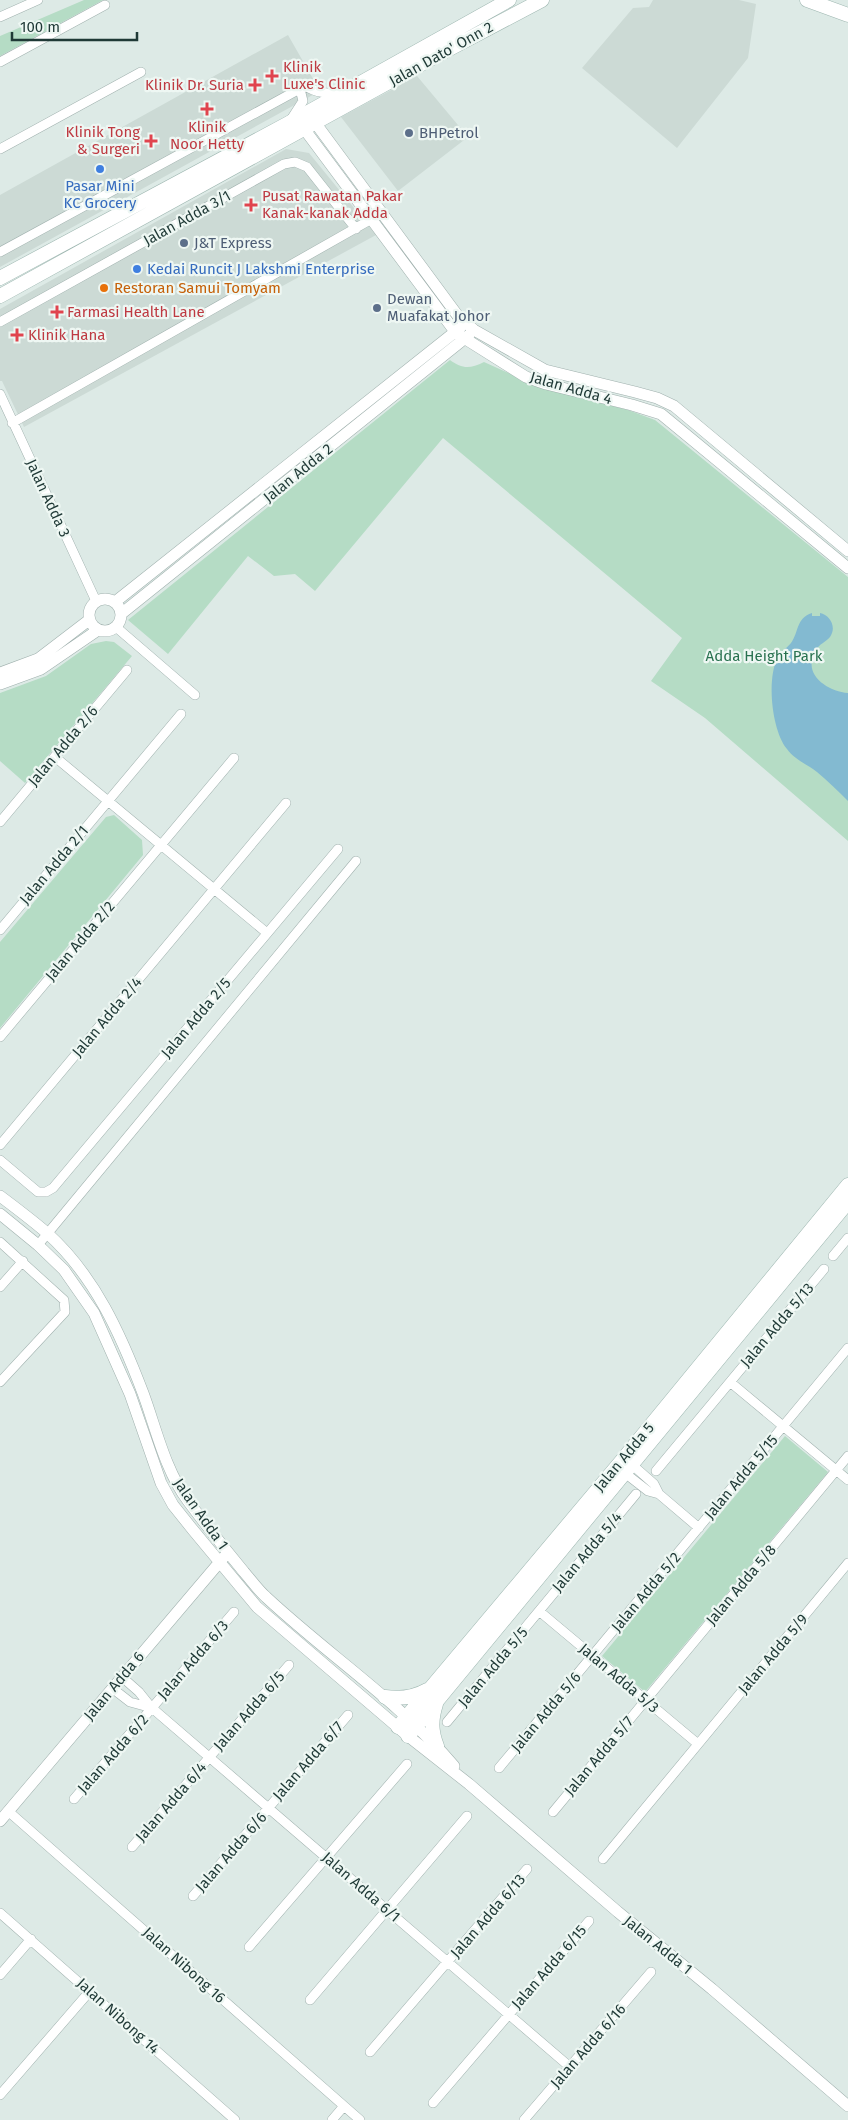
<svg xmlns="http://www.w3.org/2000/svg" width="848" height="2120" viewBox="0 0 848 2120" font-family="'Fira Sans',sans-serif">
	<rect width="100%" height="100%" fill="#ddeae6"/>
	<path fill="#ccdad5" d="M653,0H739L756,4L748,58L677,148L582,68L633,8L649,7Z
		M288,35L320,91L0,267V195Z
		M417,76L468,137L398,191L341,117Z
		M286,149L309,153L376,235L24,427L2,381H0V309Z"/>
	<path fill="#b5dcc5" d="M84,0H103L0,56V36Z
		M450,360C462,369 470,369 484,362L541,388L628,410L655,420L848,577V841L705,718L651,681L682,638L443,438L315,591L295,574L274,576L248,556L168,654L128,620Z
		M106,641L114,642L132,656L25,783L0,761V693L46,676L91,644Z
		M114,815L142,840L143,855L0,1028V942L106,817Z
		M785,1436L828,1472L645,1692L602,1656Z"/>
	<path fill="#83bad1" d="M812,613V616H820V613C830,615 837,627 830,637C826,642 819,644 816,650C801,674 827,691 848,693V801C838,791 828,781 817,772C807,764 795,760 787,749C772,731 766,679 778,657C781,652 787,648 791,643C799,632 796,618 812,613Z"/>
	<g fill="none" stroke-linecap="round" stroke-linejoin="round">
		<defs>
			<path id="minor" d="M0,17L38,0
				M0,62L105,5
				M292,118L303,101L300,89
				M0,149L141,72
				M0,252L305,86C317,93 326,94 338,92
				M0,322L284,164L295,162L307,167L356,229
				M0,394L96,601
				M12,423L377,216
				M116,627L195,695
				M55,757L267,933
				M0,822L127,670
				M0,930L181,714
				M0,1037L234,758
				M0,1145L286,803
				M0,1160L38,1192H46L53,1188L338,849
				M0,1242L64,1300L65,1312L0,1382
				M38,1245L356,861
				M833,1256L848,1238
				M0,1287L23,1261
				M730,1382L848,1480
				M629,1462L654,1484L659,1494
				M621,1470L648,1491L659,1494L699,1528
				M656,1471L824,1269
				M539,1611L698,1744
				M122,1677L139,1692L151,1707
				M112,1688L130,1702L152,1708L570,2067
				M447,1722L636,1494
				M499,1768L848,1348
				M74,1799L234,1612
				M8,1811L360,2120
				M553,1812L848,1456
				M132,1847L289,1665
				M603,1859L848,1563
				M193,1896L348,1715
				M0,1913L235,2120
				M249,1947L407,1764
				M0,1975L31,1939
				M310,2000L467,1816
				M370,2052L527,1869
				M0,2095L90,1991
				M433,2103L589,1921
				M332,2120L344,2106
				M524,2120L651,1972"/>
			<path id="tertiary" d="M311,117L458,316L474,330L545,370L635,392L657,398L674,406L848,551
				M299,122L456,333L526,377L546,384L632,405L661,414L848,568
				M89 615a16 16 0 1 1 32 0a16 16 0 1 1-32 0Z
				M115,602L460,328
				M121,614L469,335
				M0,673L38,659L89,620
				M0,684L41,669L98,630
				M0,1196C16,1208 32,1220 47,1233C95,1276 121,1335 143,1393C156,1428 165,1470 188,1501C206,1525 225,1549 244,1572C251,1580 258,1590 266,1597C328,1655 399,1701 454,1766
				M0,1214L38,1245L64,1270L94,1313L130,1394L161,1483L173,1505L193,1530L257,1607L408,1736L469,1784L618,1912L712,1989L848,2106
				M0,1821L224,1557"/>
			<path id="secondary" d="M807,0L848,15
				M0,278L287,124L509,0
				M0,296L436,56L542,0
				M385,1697C400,1699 413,1698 427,1690
				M436,1704C431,1720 431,1731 437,1746
				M398,1727L624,1458L848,1185
				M408,1736L848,1202"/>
		</defs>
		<use href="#minor" stroke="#a0b1ae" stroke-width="10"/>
		<use href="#tertiary" stroke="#a0b1ae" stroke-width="12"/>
		<use href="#secondary" stroke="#9db6b0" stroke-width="15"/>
		<use href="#minor" stroke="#fff" stroke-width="9"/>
		<use href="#tertiary" stroke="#fff" stroke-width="11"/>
		<use href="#secondary" stroke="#fff" stroke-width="14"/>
	</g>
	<g fill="#e0444e" stroke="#eef7f3" stroke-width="2">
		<path d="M269.5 68.5h5v5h5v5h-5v5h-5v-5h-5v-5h5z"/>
		<path d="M252.5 77.5h5v5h5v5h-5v5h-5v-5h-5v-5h5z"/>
		<path d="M204.5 101.5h5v5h5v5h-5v5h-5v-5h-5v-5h5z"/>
		<path d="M148.5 133.5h5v5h5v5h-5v5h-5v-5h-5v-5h5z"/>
		<path d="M248.5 197.5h5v5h5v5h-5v5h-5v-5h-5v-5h5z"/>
		<path d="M54.5 304.5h5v5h5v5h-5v5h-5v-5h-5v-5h5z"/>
		<path d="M14.5 327.5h5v5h5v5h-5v5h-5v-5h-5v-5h5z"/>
	</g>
	<g fill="#5c6f8a" stroke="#eef7f3" stroke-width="2">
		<circle cx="409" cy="133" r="5"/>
		<circle cx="184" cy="243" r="5"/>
		<circle cx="377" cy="308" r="5"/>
	</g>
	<g fill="#3f7fe0" stroke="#eef7f3" stroke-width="2">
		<circle cx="100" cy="169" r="5"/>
		<circle cx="137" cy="269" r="5"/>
	</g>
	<circle fill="#e8710a" stroke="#eef7f3" stroke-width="2" cx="104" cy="288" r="5"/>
	<g text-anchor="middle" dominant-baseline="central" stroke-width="4.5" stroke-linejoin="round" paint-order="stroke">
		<g font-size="15" fill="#1f3936" stroke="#eef7f3">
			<text transform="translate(441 54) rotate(-29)">Jalan Dato' Onn 2</text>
			<text transform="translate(187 218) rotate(-29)">Jalan Adda 3/1</text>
			<text transform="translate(571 388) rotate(16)">Jalan Adda 4</text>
			<text transform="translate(298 473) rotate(-39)">Jalan Adda 2</text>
			<text transform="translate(48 498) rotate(65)">Jalan Adda 3</text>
			<text transform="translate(63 746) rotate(-50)">Jalan Adda 2/6</text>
			<text transform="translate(54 865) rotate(-50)">Jalan Adda 2/1</text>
			<text transform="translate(80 941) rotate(-50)">Jalan Adda 2/2</text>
			<text transform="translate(107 1017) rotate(-50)">Jalan Adda 2/4</text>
			<text transform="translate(196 1018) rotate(-50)">Jalan Adda 2/5</text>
			<text transform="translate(777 1325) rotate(-50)">Jalan Adda 5/13</text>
			<text transform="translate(624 1457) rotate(-50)">Jalan Adda 5</text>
			<text transform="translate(741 1477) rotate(-50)">Jalan Adda 5/15</text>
			<text transform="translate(201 1514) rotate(55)">Jalan Adda 1</text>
			<text transform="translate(587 1552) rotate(-50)">Jalan Adda 5/4</text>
			<text transform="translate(741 1585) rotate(-50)">Jalan Adda 5/8</text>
			<text transform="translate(646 1592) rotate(-50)">Jalan Adda 5/2</text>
			<text transform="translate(773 1654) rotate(-50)">Jalan Adda 5/9</text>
			<text transform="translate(193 1660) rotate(-49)">Jalan Adda 6/3</text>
			<text transform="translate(493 1667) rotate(-50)">Jalan Adda 5/5</text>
			<text transform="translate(619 1678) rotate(40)">Jalan Adda 5/3</text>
			<text transform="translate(114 1686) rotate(-50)">Jalan Adda 6</text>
			<text transform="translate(249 1711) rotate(-49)">Jalan Adda 6/5</text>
			<text transform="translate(546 1712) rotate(-50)">Jalan Adda 5/6</text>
			<text transform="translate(113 1754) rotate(-49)">Jalan Adda 6/2</text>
			<text transform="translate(599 1756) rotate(-50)">Jalan Adda 5/7</text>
			<text transform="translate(308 1761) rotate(-49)">Jalan Adda 6/7</text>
			<text transform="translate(171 1802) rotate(-49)">Jalan Adda 6/4</text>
			<text transform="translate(231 1852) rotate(-49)">Jalan Adda 6/6</text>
			<text transform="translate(361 1887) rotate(41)">Jalan Adda 6/1</text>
			<text transform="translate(488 1916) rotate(-49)">Jalan Adda 6/13</text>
			<text transform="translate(658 1945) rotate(39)">Jalan Adda 1</text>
			<text transform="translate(184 1965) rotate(42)">Jalan Nibong 16</text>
			<text transform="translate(549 1967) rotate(-49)">Jalan Adda 6/15</text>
			<text transform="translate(118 2016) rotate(42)">Jalan Nibong 14</text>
			<text transform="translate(588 2046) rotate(-49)">Jalan Adda 6/16</text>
		</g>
		<g font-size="15" fill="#be3a42" stroke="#eef7f3" text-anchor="start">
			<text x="283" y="67">Klinik<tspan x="283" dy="17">Luxe's Clinic</tspan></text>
			<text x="244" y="85" text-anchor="end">Klinik Dr. Suria</text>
			<text x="207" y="127" text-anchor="middle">Klinik<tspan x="207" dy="17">Noor Hetty</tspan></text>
			<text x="140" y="132" text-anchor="end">Klinik Tong<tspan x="140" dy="17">&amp; Surgeri</tspan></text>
			<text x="262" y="196">Pusat Rawatan Pakar<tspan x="262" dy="17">Kanak-kanak Adda</tspan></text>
			<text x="67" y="312">Farmasi Health Lane</text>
			<text x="28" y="335">Klinik Hana</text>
		</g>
		<g font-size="15" fill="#4e5e75" stroke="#eef7f3" text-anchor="start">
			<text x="419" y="133">BHPetrol</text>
			<text x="194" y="243">J&amp;T Express</text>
			<text x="387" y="299">Dewan<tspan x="387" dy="17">Muafakat Johor</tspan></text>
		</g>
		<g font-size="15" fill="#366cbe" stroke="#eef7f3">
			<text x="100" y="186">Pasar Mini<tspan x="100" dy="17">KC Grocery</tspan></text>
			<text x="147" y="269" text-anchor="start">Kedai Runcit J Lakshmi Enterprise</text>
		</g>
		<g font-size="15" fill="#c56008" stroke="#eef7f3" text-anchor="start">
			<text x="114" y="288">Restoran Samui Tomyam</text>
		</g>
		<g font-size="15" fill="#28714f" stroke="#eef7f3">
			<text x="764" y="656">Adda Height Park</text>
		</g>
	</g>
	<path d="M12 32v8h125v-8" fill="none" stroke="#1f3936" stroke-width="2.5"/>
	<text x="20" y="32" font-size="15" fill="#1f3936" stroke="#eef7f3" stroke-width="4" paint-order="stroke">100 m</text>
</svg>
